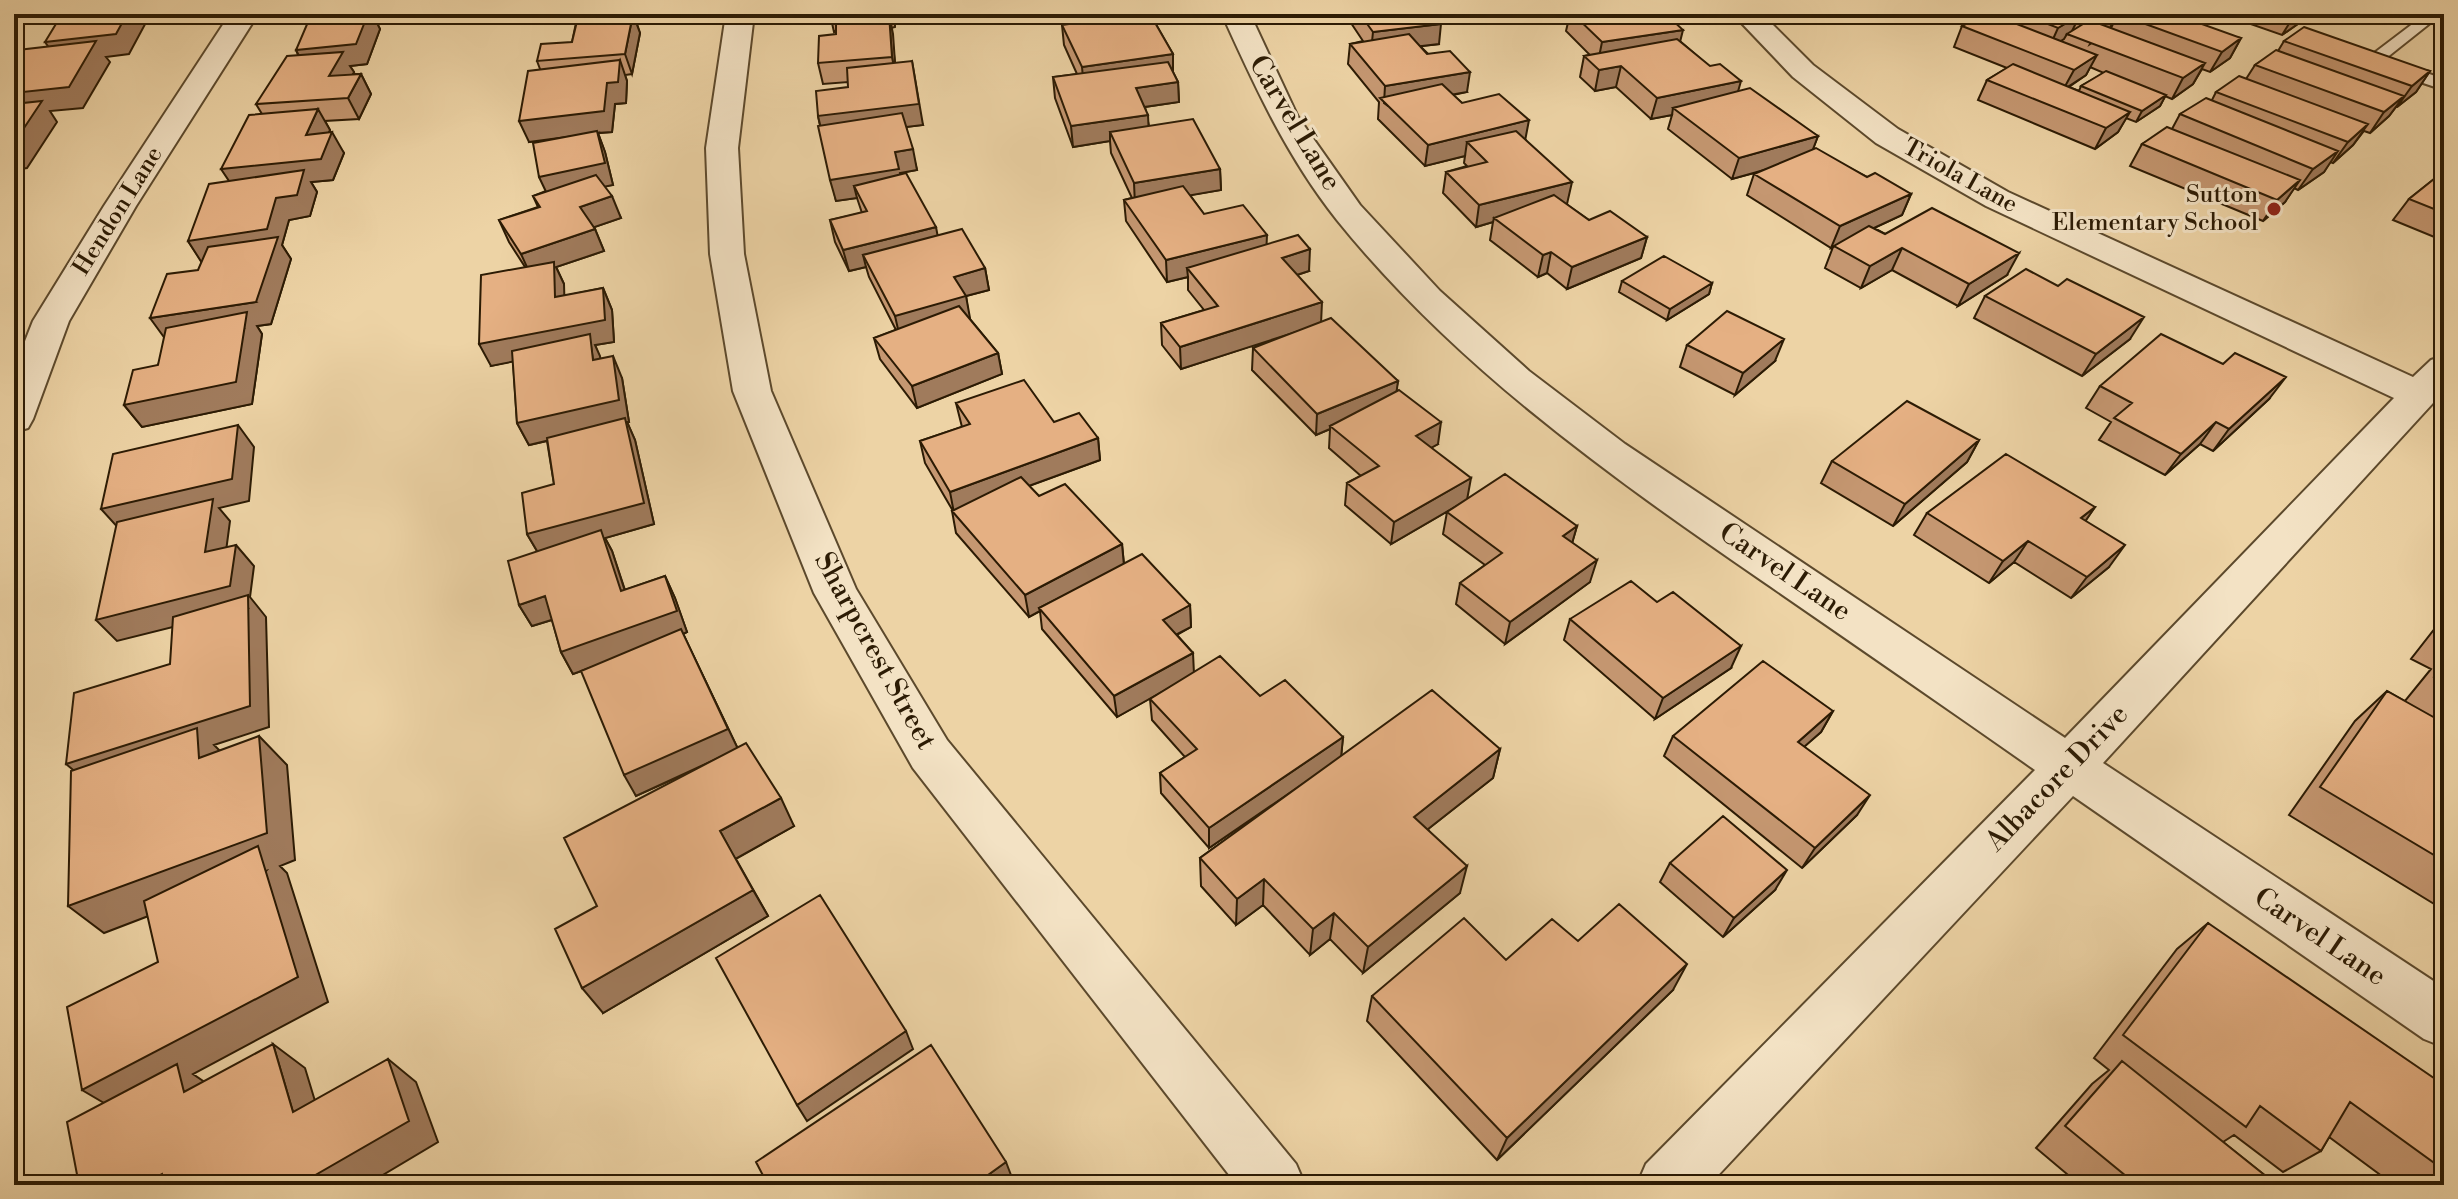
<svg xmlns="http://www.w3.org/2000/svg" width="2458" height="1199" viewBox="0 0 2458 1199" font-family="'Libre Bodoni',serif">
	<rect width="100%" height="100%" fill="#edd3a5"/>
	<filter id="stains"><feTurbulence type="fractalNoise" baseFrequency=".0025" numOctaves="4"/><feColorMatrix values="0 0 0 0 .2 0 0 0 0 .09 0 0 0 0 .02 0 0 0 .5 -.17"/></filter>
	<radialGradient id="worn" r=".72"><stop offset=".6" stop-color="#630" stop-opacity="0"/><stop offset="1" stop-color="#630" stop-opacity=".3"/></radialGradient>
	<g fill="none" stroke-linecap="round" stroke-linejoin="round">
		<defs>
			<path id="lane" d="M2423,16L2429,18V24L2385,59L2444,79V90L2367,64L2365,60Z"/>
			<path id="street" d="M230,14H258L136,206L69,321L33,419L28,428L14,432V369L33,321L104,206Z
				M726,14H754L738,148L744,254L771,391L856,589L947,740L1296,1164L1305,1185H1237L913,768L814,593L733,391L710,254L706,148Z
				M1222,14H1250L1298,117L1360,205L1440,291L1529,371L1625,444L2065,738L2394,398L1986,206L1876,143L1793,77L1733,14H1762L1813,65L1898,129L2008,192L2413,377L2431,360L2444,356V391L2103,763L2444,988V1047L2424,1039L2073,796L1709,1185H1637L1646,1164L2035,770C1944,706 1852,643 1761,580C1608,475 1454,365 1337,220C1287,157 1255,87 1222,14Z"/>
		</defs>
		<use href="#lane" stroke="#5c492c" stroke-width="4"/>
		<use href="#street" stroke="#5c492c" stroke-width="4"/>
		<use href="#lane" fill="#f3e2c4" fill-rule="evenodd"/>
		<use href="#street" fill="#f3e2c4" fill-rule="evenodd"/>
	</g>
	<path fill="#c59771" stroke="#2c1b04" stroke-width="2" fill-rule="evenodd" d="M563,14H648L647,17L635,18L640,33L632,74L625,75L627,81L626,103L615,104L612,132L598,133L605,152L613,185L604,186L621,218L594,227L604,251L556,267L564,284V296L603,288L612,310L614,342L595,345L600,358L622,378L629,422H627L635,440L654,524L605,538L612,551L625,590L665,576L675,598L687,632L683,634L737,747L794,826L736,859L768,916L603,1013L597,906L705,765L636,796L584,670L573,674L561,652L552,620L532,626L519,605L537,551L527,534L554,484L547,441L529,445L517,423L513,361L491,366L525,267L509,242L499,220L538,207L533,196L546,191L560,138L529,142L540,69L537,61L572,42L576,23L566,24Z
		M830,14H895V27L891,28L895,63L923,125L906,127L917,170L900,173V175L938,236L985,268L989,290L966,296L969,318L998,353L1002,374L917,408L880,359L874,338L896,330L869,277L866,267L849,271L835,242L830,220L862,213L857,198L836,201L818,116L848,87V82L823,84L818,63L836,34V31L834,32Z
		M1065,14H1150L1173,54V72L1178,82L1179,102L1145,107L1149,126L1220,169L1221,190L1190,195L1204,214L1266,245L1309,271L1297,275L1321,322L1398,381L1396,391L1438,444L1431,447L1467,499L1577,526L1572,543L1590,582L1505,644L1456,604L1460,583L1485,565L1443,534L1447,512L1458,505L1391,544L1345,505L1347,483L1361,476L1329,448L1330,429L1316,435L1252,370L1253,348L1285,335L1181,369L1162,345L1161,323L1204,310L1188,290V277L1167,282L1126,221L1124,200L1132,198L1111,153L1110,141L1073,147L1055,98L1053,77L1077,74L1064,45L1062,25L1067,24Z
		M1345,14H1434L1439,44L1420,46L1467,92L1453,95L1462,103L1525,139L1567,204H1566L1589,220L1647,237L1641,258L1567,289L1547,273L1538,277L1490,240L1493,222L1476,227L1443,193L1446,172L1467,166L1464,163L1465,156L1425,166L1378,119L1379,102L1348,64L1350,44L1363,41Z
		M1570,14H1652V17L1738,91L1818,136L1813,149L1867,177L1911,194L1902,215L1874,228L1885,234L2007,275L1958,306L1892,270L1861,288L1825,268L1833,247L1831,248L1747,195L1754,174L1758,172L1732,179L1668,129L1672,115L1651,119L1616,87L1595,91L1580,77L1584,56L1590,55L1566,31Z
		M2014,14H2117L2111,28L2118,14L2241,38L2230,58L2210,72L2202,69L2193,84L2172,99L2165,96L2160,106L2136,122L2126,118L2118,132L2095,149L1978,100L1987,80L2007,68L1954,47L1962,26L2010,22ZM2090,67L2104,73L2081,86L2079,91L2069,87L2086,75Z
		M2222,14H2312L2282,35Z
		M374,17L380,29L367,64L350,66L354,72L352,74H361L371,94L359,119L325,121L330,130L328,132L344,153L333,180L311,182L317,192L310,216L289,220L282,245L291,259L271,324L257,326L262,334L252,404L142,427L124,405L158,365L202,262L188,241L229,181L262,114L256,104L298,55L296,50Z
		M2284,41L2430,71L2416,92L2397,107H2396L2389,116L2370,133L2364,131L2353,145L2333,163L2330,162L2324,172L2298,190L2294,188L2285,202L2263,221L2130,166L2142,144L2172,129L2180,114L2212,100L2216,92L2246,79L2255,65L2278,51Z
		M2444,171V241L2393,220L2409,199Z
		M1622,281L1712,283L1709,294L1667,320L1619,292Z
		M2058,286L2130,339L2082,376L1974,318L1985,296Z
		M1687,345L1775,361L1735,395L1680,367Z
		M2100,386L2269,399L2213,451L2200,444L2165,475L2099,440L2111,422L2086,408Z
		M956,403L1054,422L1098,438L1100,460L1029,486L1039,496L1122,544L1124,564L1190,605L1191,627L1177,635L1193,653V673L1260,696L1343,737L1341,757L1500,749L1493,778L1428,829L1460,893L1363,973L1330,939L1310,955L1263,905L1236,925L1201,886L1200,858L1311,778L1209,848L1161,793L1160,773L1185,757L1152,720L1150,699L1172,686L1117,717L1042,629L1040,611L1029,617L956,533L952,511H953L925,463L920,441L962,427Z
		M1979,440L1967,462L1893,526L1821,483L1832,461Z
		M2095,507L2085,521L2109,567L2071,598L2014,562L1989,583L1914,535L1927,513Z
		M1570,619L1731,668L1655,719L1564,640Z
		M2444,620V910L2289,815L2355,721L2387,691L2405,701L2431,669L2411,659L2436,627Z
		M1833,711L1821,732L1804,746L1857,815L1802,868L1664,756L1673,736Z
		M1670,863L1775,890L1723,937L1660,882Z
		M2208,923L2444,1170L2413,1185H2394L2329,1137L2321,1151L2283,1172L2234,1135L2223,1142L2277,1185H2080L2036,1148L2092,1084L2109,1070L2094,1058L2177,949Z
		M1578,941L1673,990L1497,1160L1367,1021L1372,996Z"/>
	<path fill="#a07b5c" stroke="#2c1b04" stroke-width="2" d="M127,14L150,15L129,54L106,57L110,62L83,108L50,111L57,122L27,168L14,170V93L59,62L45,42Z
		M327,14H405L374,17L380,29L367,64L350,66L354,72L340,97L307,71L296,50Z
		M633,14L640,33L632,74L625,54Z
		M889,14L893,34L896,77L892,57Z
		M1630,14H1652L1650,25Z
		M2115,14H2117L2108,32L2090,44L2100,24Z
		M2295,14H2312L2282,35Z
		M2080,15L2070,35L2067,34L2064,39L2049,48L2058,28Z
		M1441,24L1439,44L1371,52L1373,32Z
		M1683,30L1678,50L1598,62L1602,42Z
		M2241,38L2230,58L2210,72L2222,52Z
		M1173,54V74L1084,88L1082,67Z
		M2097,55L2086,75L2063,90L2074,70Z
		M620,60L627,81L626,103L615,104L612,132L598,133L605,152L613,185L549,198L539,177L597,133L529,142L519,121L607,83Z
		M912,61L923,125L823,137L818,116Z
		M2205,63L2193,84L2172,99L2183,78Z
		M1621,66L1616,87L1595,91L1599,70Z
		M2430,71L2416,92L2397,107L2412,86Z
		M1470,72L1467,92L1388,106L1384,103L1385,86Z
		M361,74L371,94L359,119L348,98Z
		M1741,81L1735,102L1673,108L1672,115L1651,119L1657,98Z
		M1178,82L1179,102L1137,108L1136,88Z
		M2166,95L2160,106L2136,122L2142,111Z
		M2404,96L2389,116L2370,133L2384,112Z
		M318,109L330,130L318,156L306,135Z
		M2130,112L2118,132L2095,149L2106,128Z
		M1148,115L1149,136L1110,132V141L1073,147L1071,126Z
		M1529,120L1525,141L1467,142L1465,156L1425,166L1428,145Z
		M2368,124L2353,145L2333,163L2348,142Z
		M332,132L344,153L333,180L311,182L317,192L310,216L289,220L282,245L291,259L271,324L257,326L262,334L252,404L142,427L124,405L245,328L166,340L150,318L256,302L202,263L188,241L235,190L221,169Z
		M1818,136L1810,157L1732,179L1739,158Z
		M913,149L917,170L900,173L903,190L854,186L857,198L836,201L830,180L895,152Z
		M2338,151L2324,172L2298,190L2313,169Z
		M1220,169L1221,190L1135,205L1134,183Z
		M2300,180L2285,202L2263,221L2277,200Z
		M1572,182L1567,204L1498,221L1494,218L1493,222L1476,227L1479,205Z
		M1911,194L1902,215L1831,248L1840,226Z
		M612,196L621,218L589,229L580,207Z
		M936,227L940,248L863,255L866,267L849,271L843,250Z
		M595,229L604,251L556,267L564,284L565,319L531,276L521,254Z
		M1267,235L1266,257L1187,268L1188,277L1167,282L1166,260Z
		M1647,237L1641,258L1567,289L1572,267Z
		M1902,248L1892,270L1861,288L1870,266Z
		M1310,249L1309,271L1281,280L1282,258Z
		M1551,252L1547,273L1538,277L1543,255Z
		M2019,253L2007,275L1958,306L1969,284Z
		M985,268L989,290L966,296L970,318L900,338L895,316L954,277Z
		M1712,283L1709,294L1667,320L1670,309Z
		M603,288L612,310L614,342L595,345L600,356L603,382L593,360L591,346L491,366L479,344Z
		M1322,302L1321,324L1181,369L1180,347Z
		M2144,317L2130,339L2082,376L2096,354Z
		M1784,339L1775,361L1735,395L1743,373Z
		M998,353L1002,374L917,408L912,386Z
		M613,356L622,378L629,422H627L635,440L654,524L605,538L612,551L632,613L540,556L527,534L626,422L529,445L517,423Z
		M2286,377L2269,399L2213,451L2229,429Z
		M1398,381L1395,403L1330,426V429L1316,435L1317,414Z
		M1441,422L1438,444L1413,458L1416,436Z
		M2216,422L2200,444L2165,475L2181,454Z
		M238,425L254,447L249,501L219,508L230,521L223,574L121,531L101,509Z
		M1098,438L1100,460L954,513L950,492Z
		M1979,440L1967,462L1893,526L1905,504Z
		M1471,478L1467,500L1391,544L1394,522Z
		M2095,507L2080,529L2081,518Z
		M1577,526L1571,547L1563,536Z
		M2028,541L2014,562L1989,583L2003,561Z
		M1122,544L1124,566L1039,608L1040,611L1029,617L1025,595Z
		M236,545L254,566L250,597L266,617L269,727L214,745L226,757L90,784L66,764L249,608L117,641L96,620Z
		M2125,545L2109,567L2071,598L2087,577Z
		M1597,560L1590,582L1505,644L1510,622Z
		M665,576L675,598L687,632L683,634L738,749L636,796L624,775L683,634L573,674L561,652Z
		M545,596L558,618L532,626L519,605Z
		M1190,605L1191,627L1164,641L1163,620Z
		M1741,646L1731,668L1655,719L1663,698Z
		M1193,653L1194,674L1117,717L1114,696Z
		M1833,711L1821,732L1787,762L1798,742Z
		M259,736L287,765L295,860L280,866L287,873L328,1002L193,1074L212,1087L121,1113L82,1090L266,871L104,933L68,906Z
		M1343,737L1341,758L1209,848V828Z
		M1500,749L1493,778L1409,844L1414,817Z
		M1870,795L1857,815L1802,868L1815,848Z
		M781,798L794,826L735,859L720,831Z
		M1467,866L1460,893L1363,973L1368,947Z
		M1787,870L1775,890L1723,937L1734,918Z
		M1264,879L1263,905L1236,925L1237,899Z
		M753,890L768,916L603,1013L582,988Z
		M1334,913L1330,939L1310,955L1313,929Z
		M1687,964L1673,990L1497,1160L1507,1138Z
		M906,1031L913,1049L807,1121L797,1105Z
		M273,1044L305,1068L325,1134L293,1112Z
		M388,1059L416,1082L438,1142L366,1185H298Z
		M1006,1162L1014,1183L1010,1185H974Z
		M162,1174L182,1185H142Z"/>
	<path fill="#e5b083" stroke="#2c1b04" stroke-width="2" d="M62,14H127L116,34L45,42Z
		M320,14H368L356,44L296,50L311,15Z
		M615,14H633L625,54L537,61L541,44L572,42L578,17Z
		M889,14L892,57L818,63L819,36L836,34V18Z
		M1139,14H1150L1173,54L1082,67L1062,25Z
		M1360,14H1434L1441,24L1373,32Z
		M1573,14H1638L1643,19L1667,15L1683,30L1602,42Z
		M1985,14H1991L2097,55L2074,70L1962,26Z
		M2022,14H2115L2100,24L2205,63L2183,78L2067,34L2091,19L2080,15L2058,28Z
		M2118,14H2174L2241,38L2222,52Z
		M2304,27L2430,71L2412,86L2284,41Z
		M1409,34L1427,54L1450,51L1470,72L1385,86L1350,44Z
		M1677,39L1710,66L1720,64L1741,81L1657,98L1621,66L1599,70L1584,56Z
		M96,41L69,87L14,93V56L18,50Z
		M2276,50L2404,96L2384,112L2255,65Z
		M343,52L329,76L361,74L348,98L256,104L287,56Z
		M620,60L618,82L607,83L604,111L519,121L528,71Z
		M912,61L919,104L818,116L816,91L848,87L847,68Z
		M1168,62L1178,82L1136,88L1148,115L1071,126L1053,77Z
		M2013,64L2130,112L2106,128L1987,80Z
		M2106,71L2166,95L2142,111L2081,86Z
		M2239,76L2368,124L2348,142L2216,92Z
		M1442,84L1462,103L1499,94L1529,120L1428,145L1380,98Z
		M1750,88L1818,136L1739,158L1673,108Z
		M2206,98L2338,151L2313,169L2180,114Z
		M42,101L14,143V104Z
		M318,109L306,135L332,132L321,159L221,169L249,115Z
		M902,113L913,149L895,152L899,169L830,180L818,126Z
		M1193,119L1220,169L1134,183L1110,132Z
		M2167,127L2300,180L2277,200L2142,144Z
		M597,131L605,163L539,177L533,143Z
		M1516,131L1572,182L1479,205L1446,172L1487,162L1467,142Z
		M1816,148L1867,177L1875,173L1911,194L1840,226L1754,174Z
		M304,170L297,195L276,198L267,229L188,241L209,184Z
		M2444,171V213L2409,199Z
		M906,173L936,227L843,250L830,220L867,211L854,186Z
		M596,175L612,196L580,207L595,229L521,254L499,220L540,207L533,196Z
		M1183,186L1204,214L1243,205L1267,235L1166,260L1124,200Z
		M1554,195L1589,220L1610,211L1647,237L1572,267L1551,252L1543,255L1494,218Z
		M1932,208L2019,253L1969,284L1902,248L1870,266L1834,246L1869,226L1885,234Z
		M962,229L985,268L954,277L966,296L895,316L863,255Z
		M1298,235L1310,249L1282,258L1322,302L1180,347L1161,323L1218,306L1187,268Z
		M278,237L256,302L150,318L167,274L198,270L208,247Z
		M1664,256L1712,283L1670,309L1622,281Z
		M554,262L555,297L603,288L605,320L479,344L481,275Z
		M2026,269L2058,286L2067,279L2144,317L2096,354L1985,296Z
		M959,306L998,353L912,386L874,338Z
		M1727,311L1784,339L1743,373L1687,345Z
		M247,312L236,382L124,405L133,370L158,365L166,328Z
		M1331,318L1398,381L1317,414L1253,348Z
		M590,334L593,360L613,356L619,400L517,423L512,351Z
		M2161,334L2223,364L2235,353L2286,377L2229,429L2216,422L2181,454L2114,418L2132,403L2100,386Z
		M1024,380L1054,422L1079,413L1098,438L950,492L920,441L970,424L956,403Z
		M1399,390L1441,422L1416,436L1471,478L1394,522L1347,483L1379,466L1330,426Z
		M1907,401L1979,440L1905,504L1832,461Z
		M625,418L644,503L527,534L522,493L554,484L547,438Z
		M238,425L232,479L101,509L113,454Z
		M2006,454L2095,507L2081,518L2125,545L2087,577L2028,541L2003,561L1927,513Z
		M1505,474L1577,526L1563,536L1597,560L1510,622L1460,583L1502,553L1447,512Z
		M1021,477L1039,496L1065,484L1122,544L1025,595L952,511Z
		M213,499L205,552L236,545L230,586L96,620L117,522Z
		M601,530L621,591L665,576L677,611L561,652L545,596L519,605L508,561Z
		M1142,554L1190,605L1163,620L1193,653L1114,696L1039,608Z
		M1631,581L1657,602L1673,592L1741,646L1663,698L1570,619Z
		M248,595L250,706L66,764L74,693L170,664L173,617Z
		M681,629L728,729L624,775L581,671Z
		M1220,656L1260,696L1285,680L1343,737L1209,828L1160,773L1197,749L1150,699Z
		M1763,661L1833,711L1798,742L1870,795L1815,848L1673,736Z
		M2444,664V683L2434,677Z
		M1432,690L1500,749L1414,817L1467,866L1368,947L1334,913L1313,929L1264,879L1237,899L1200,858Z
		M2387,691L2444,723V861L2320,787Z
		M197,728L199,758L259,736L267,833L68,906L71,771Z
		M746,743L781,798L720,831L753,890L582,988L555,929L597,906L564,838Z
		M1723,816L1787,870L1734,918L1670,863Z
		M258,846L298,977L82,1090L67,1007L158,962L144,901Z
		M820,895L906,1031L797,1105L716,958Z
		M1619,904L1687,964L1507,1138L1372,996L1464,918L1506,960L1552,919L1578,941Z
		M2208,923L2444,1085V1170L2350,1102L2321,1151L2260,1106L2246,1127L2123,1035Z
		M273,1044L293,1112L388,1059L409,1121L298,1185H164L162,1174L142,1185H79L67,1122L177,1064L184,1092Z
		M931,1045L1006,1162L974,1185H768L756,1162Z
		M2122,1061L2277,1185H2129L2132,1181L2065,1126Z"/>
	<circle fill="#8f2418" stroke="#f3e2c4" stroke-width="3" cx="2274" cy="209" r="8"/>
	<g text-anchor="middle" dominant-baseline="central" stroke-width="6" stroke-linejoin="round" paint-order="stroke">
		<g font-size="24" fill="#2c1b04" stroke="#f3e2c4">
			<text transform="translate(1960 176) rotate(29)">Triola Lane</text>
			<text transform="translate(118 211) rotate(-58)">Hendon Lane</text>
		</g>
		<g font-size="24" fill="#2c1b04" stroke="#f3e2c4" text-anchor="end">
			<text x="2258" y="195">Sutton<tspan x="2258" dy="28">Elementary School</tspan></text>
		</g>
		<g font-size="28" fill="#2c1b04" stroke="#f3e2c4">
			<text transform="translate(1295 123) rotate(59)">Carvel Lane</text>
			<text transform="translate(1785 572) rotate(34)">Carvel Lane</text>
			<text transform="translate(875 651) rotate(61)">Sharpcrest Street</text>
			<text transform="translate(2057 778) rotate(-46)">Albacore Drive</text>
			<text transform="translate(2320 937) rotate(34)">Carvel Lane</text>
		</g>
	</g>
	<rect width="2458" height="1199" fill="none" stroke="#edd3a5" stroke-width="48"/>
	<rect x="16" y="16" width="2426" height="1167" fill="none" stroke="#2c1b04" stroke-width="4"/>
	<rect x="24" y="24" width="2410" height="1151" fill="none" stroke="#2c1b04" stroke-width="2"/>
	<rect width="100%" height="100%" filter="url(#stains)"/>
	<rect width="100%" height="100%" fill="url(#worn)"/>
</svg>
